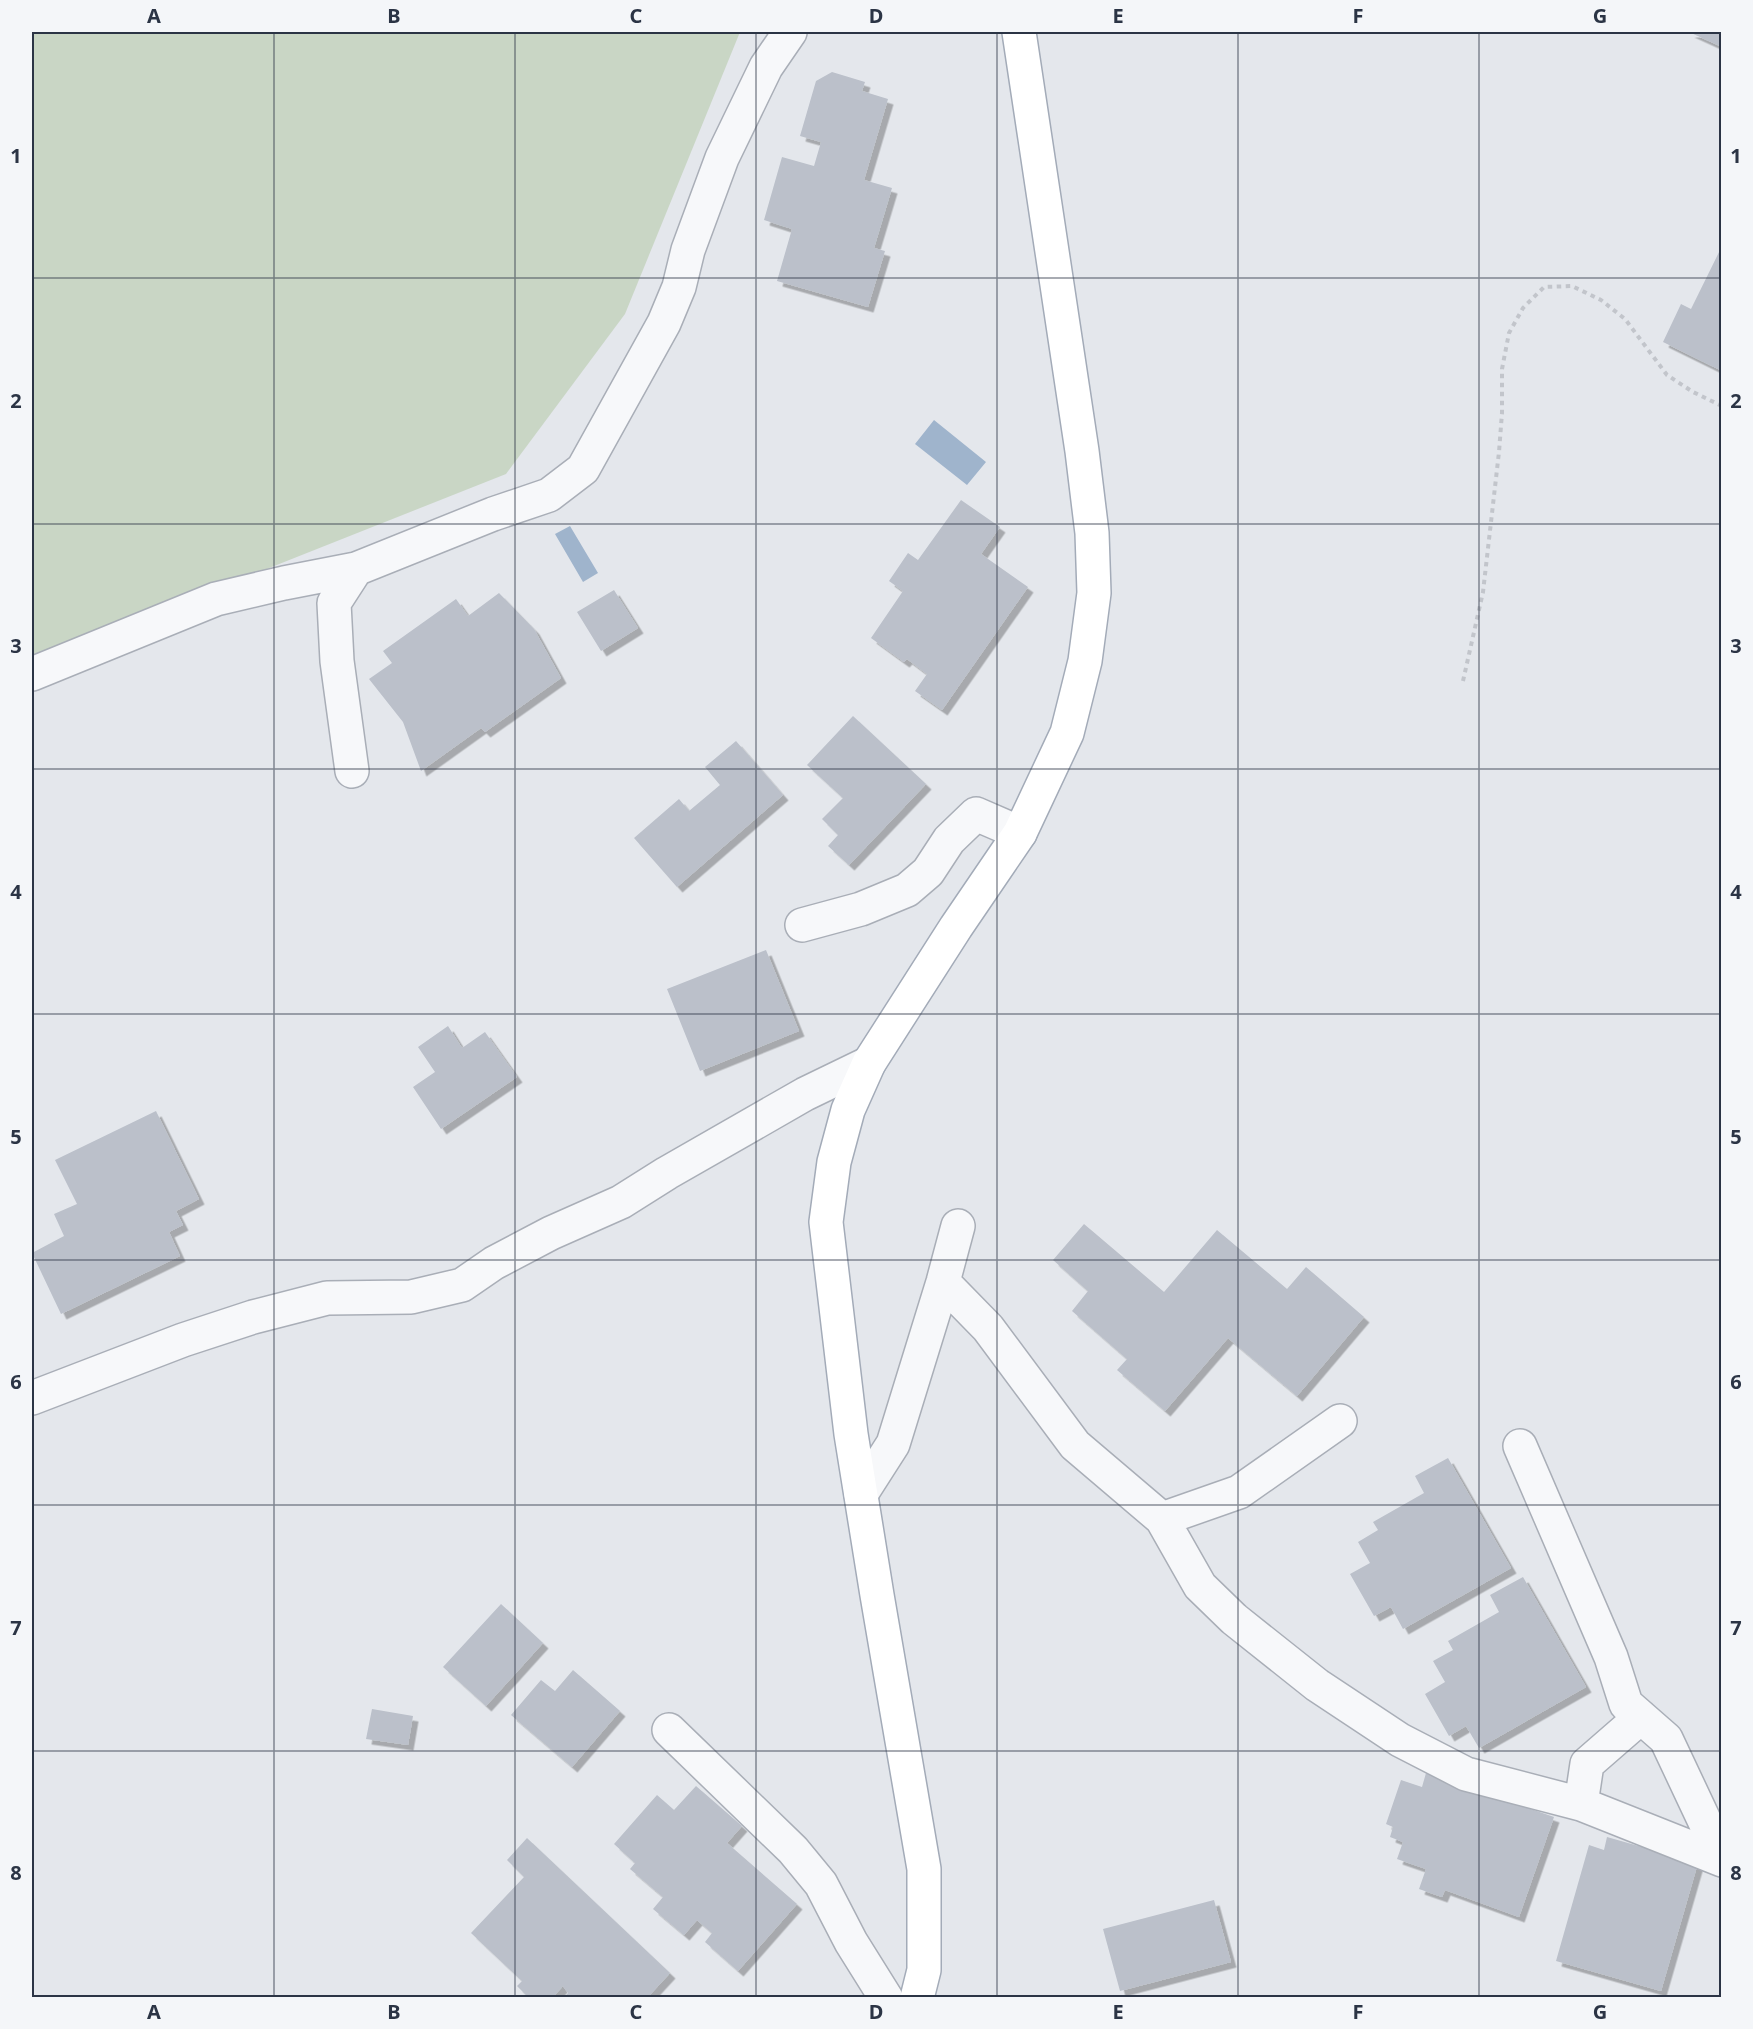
<svg xmlns="http://www.w3.org/2000/svg" width="1753" height="2029" viewBox="0 0 1753 2029" font-family="'Noto Sans',sans-serif">
	<defs>
		<filter id="shadow"><feDropShadow dx="5.5" dy="5.5" stdDeviation="0" flood-color="#0004"/></filter>
	</defs>
	<rect width="100%" height="100%" fill="#e4e7ec"/>
	<path fill="#c9d6c5" d="M32,32H740L625,314L506,474L32,662Z"/>
	<path fill="#9fb4cc" d="M934,420L986,462L967,485L915,444Z
		M570,526L598,573L583,582L555,534Z"/>
	<path fill="#bbc0ca" filter="url(#shadow)" d="M1689,32H1722V47Z
		M832,72L865,82L862,91L888,99L864,180L892,188L874,248L885,251L868,307L777,281L792,229L764,220L782,157L814,166L821,142L800,136L816,81Z
		M1722,246V371L1663,342L1681,304L1691,309Z
		M961,500L1000,527L981,554L1028,587L942,710L915,691L927,674L907,659L904,662L871,638L903,591L889,581L908,553L918,560Z
		M614,590L638,628L601,651L577,612Z
		M499,593L534,629L561,678L485,732L481,728L421,771L403,722L369,679L392,663L383,651L456,599L468,616Z
		M853,716L926,784L849,865L828,846L838,835L822,819L843,798L807,765Z
		M736,741L783,795L677,887L634,838L679,799L689,811L720,785L705,767Z
		M766,950L799,1031L700,1071L667,989Z
		M448,1026L462,1048L485,1032L517,1077L441,1129L413,1087L435,1072L418,1047Z
		M156,1111L199,1199L176,1211L183,1225L169,1232L180,1256L61,1314L32,1253L64,1236L54,1214L77,1204L55,1160Z
		M1084,1224L1164,1292L1217,1230L1287,1289L1306,1267L1364,1317L1297,1396L1228,1338L1165,1411L1117,1370L1127,1359L1072,1311L1088,1291L1053,1260Z
		M1448,1458L1511,1568L1403,1629L1391,1607L1374,1616L1350,1574L1370,1563L1358,1542L1378,1530L1373,1522L1424,1493L1415,1476Z
		M1523,1577L1586,1687L1479,1748L1466,1726L1449,1736L1425,1694L1445,1682L1433,1661L1453,1650L1448,1641L1499,1612L1490,1595Z
		M501,1604L543,1643L486,1706L443,1667Z
		M573,1670L620,1711L572,1767L511,1715L541,1680L555,1691Z
		M372,1709L413,1716L408,1745L366,1739Z
		M1426,1773L1554,1817L1519,1917L1445,1890L1442,1897L1419,1889L1426,1869L1397,1859L1403,1842L1390,1837L1393,1827L1386,1824L1401,1780L1422,1787Z
		M696,1786L742,1826L727,1843L797,1904L738,1971L705,1942L712,1933L697,1920L684,1935L653,1909L663,1897L630,1869L635,1863L614,1844L657,1795L674,1810Z
		M1607,1837L1698,1863L1661,1991L1556,1961L1589,1845L1604,1850Z
		M527,1838L670,1973L647,1998H563L568,1993L563,1986L552,1998H529L517,1986L522,1981L471,1933L524,1877L507,1860Z
		M1214,1900L1231,1962L1120,1991L1103,1929Z"/>
	<g fill="none" stroke-linecap="round" stroke-linejoin="round">
		<defs>
			<path id="minor" d="M32,674L216,599L284,583L356,569L493,514L549,495L583,469L664,323L679,287L688,250L722,158L766,67L790,32
				M352,771L337,661L334,603L356,569
				M802,925L861,909L907,890L928,872L949,840L976,814L1020,833
				M943,1282L988,1328L1075,1445L1162,1519L1239,1492L1340,1421
				M32,1398L183,1340L253,1317L327,1298L411,1297L462,1285L494,1263L551,1233L621,1202L667,1173L805,1094L869,1063
				M1520,1446L1611,1657L1626,1704L1666,1739L1722,1858
				M861,1494L893,1444L943,1282L958,1226
				M1162,1519L1200,1586L1234,1619L1317,1685L1400,1740L1466,1774L1581,1804L1722,1860
				M669,1730L793,1850L821,1884L851,1942L886,1998
				M1581,1804L1587,1764L1641,1717"/>
			<path id="major" d="M917,1998L924,1970V1869L877,1595L851,1434L826,1222L834,1162L848,1110L869,1063L956,927L1020,833L1067,733L1085,661L1094,593L1092,533L1082,451L1019,32"/>
		</defs>
		<use href="#minor" stroke="#a9aeb7" stroke-width="36"/>
		<use href="#major" stroke="#a3abb8" stroke-width="36"/>
		<path stroke="#c2c5cb" stroke-width="4" stroke-dasharray="4.5 4.5" stroke-linecap="butt" d="M1463,681L1483,592L1499,452L1502,413V369L1509,333L1523,308L1544,287L1572,286L1601,300L1625,319L1667,375L1693,392L1722,406"/>
		<use href="#minor" stroke="#f7f8fa" stroke-width="33"/>
		<use href="#major" stroke="#fff" stroke-width="33"/>
	</g>
	<path fill="none" stroke="#2b3445" stroke-width="1.5" stroke-opacity="0.55" d="M274,32V1998M515,32V1998M756,32V1998M997,32V1998M1238,32V1998M1479,32V1998M32,278H1722M32,524H1722M32,769H1722M32,1014H1722M32,1260H1722M32,1505H1722M32,1751H1722"/>
	<rect width="1753" height="2029" fill="none" stroke="#f4f6f9" stroke-width="66"/>
	<rect x="33" y="33" width="1687" height="1963" fill="none" stroke="#2b3445" stroke-width="2"/>
	<g font-size="20" text-anchor="middle" font-weight="bold" fill="#2b3445">
		<text x="154" y="23">A</text>
		<text x="394" y="23">B</text>
		<text x="636" y="23">C</text>
		<text x="876" y="23">D</text>
		<text x="1118" y="23">E</text>
		<text x="1358" y="23">F</text>
		<text x="1600" y="23">G</text>
		<text x="16" y="163">1</text>
		<text x="1736" y="163">1</text>
		<text x="16" y="408">2</text>
		<text x="1736" y="408">2</text>
		<text x="16" y="653">3</text>
		<text x="1736" y="653">3</text>
		<text x="16" y="899">4</text>
		<text x="1736" y="899">4</text>
		<text x="16" y="1144">5</text>
		<text x="1736" y="1144">5</text>
		<text x="16" y="1389">6</text>
		<text x="1736" y="1389">6</text>
		<text x="16" y="1635">7</text>
		<text x="1736" y="1635">7</text>
		<text x="16" y="1880">8</text>
		<text x="1736" y="1880">8</text>
		<text x="154" y="2019">A</text>
		<text x="394" y="2019">B</text>
		<text x="636" y="2019">C</text>
		<text x="876" y="2019">D</text>
		<text x="1118" y="2019">E</text>
		<text x="1358" y="2019">F</text>
		<text x="1600" y="2019">G</text>
	</g>
</svg>
